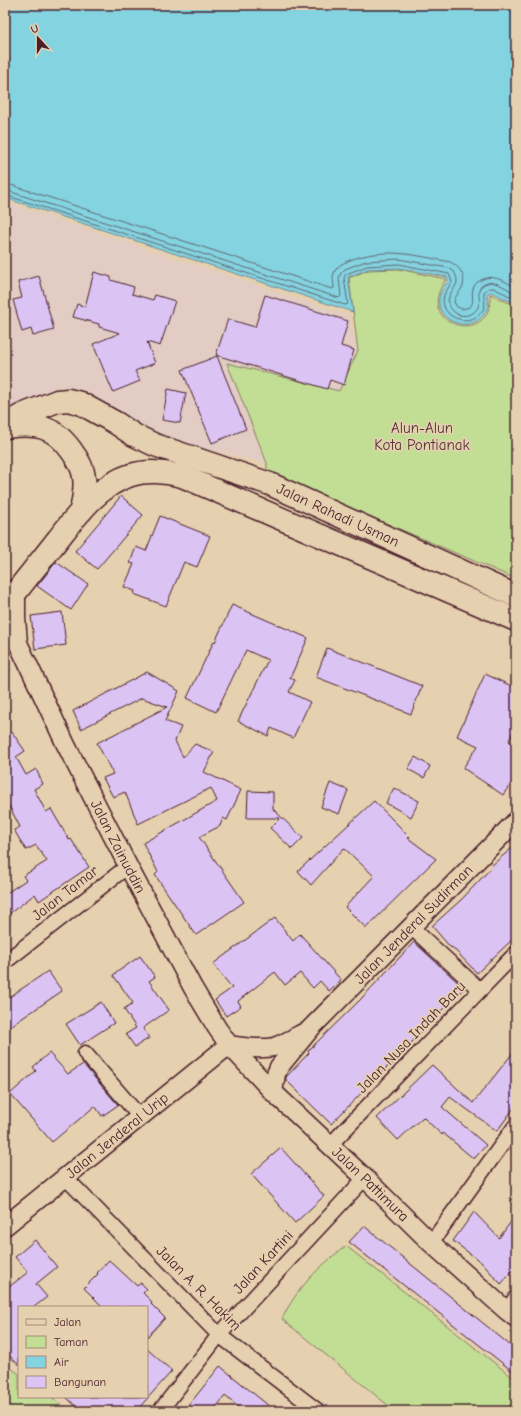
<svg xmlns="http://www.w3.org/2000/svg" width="521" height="1416" viewBox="0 0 521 1416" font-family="'Comic Neue',sans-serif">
	<rect width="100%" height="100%" fill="#e5d0af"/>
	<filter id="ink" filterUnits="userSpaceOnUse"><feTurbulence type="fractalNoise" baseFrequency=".025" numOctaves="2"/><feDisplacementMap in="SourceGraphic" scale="8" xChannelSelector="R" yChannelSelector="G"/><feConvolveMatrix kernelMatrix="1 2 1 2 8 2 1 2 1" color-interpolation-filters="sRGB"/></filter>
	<g filter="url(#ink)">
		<path fill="#e2ccc4" d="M5,202L349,316L358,351L339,391L227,363L267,463L169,441L61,385L23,406L5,414Z"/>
		<path fill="#c2de95" stroke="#867e60" d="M398,269L446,279C443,284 439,290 438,296C430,330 494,342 490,294L516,306V579L267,472V463L227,363L339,391L358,351L349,278L368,270Z
			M346,1246L516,1380V1398L505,1411H395L282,1319C296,1289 319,1266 346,1246Z
			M5,1364L19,1374V1397H51L70,1411H5Z"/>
		<path fill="#84d3e0" stroke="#6d8b98" d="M5,5H516V304L491,292L487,294C488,299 489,304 487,309C476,337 431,323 440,294C442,289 445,285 448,281L447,277L399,268L368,269L348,277L353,312L5,198Z"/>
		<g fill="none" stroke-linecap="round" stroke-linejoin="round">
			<path stroke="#616773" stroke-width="1" d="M5,184L11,185L332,289L334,288C334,283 332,278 334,273C337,265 344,263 350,260C385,247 415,255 450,262C460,266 467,278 462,288C459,293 455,296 454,302L457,307L462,309L470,307C475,301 471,296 473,289C474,285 477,282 481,280C493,273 505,282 516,287
				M5,190L339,298L341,296L339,278L341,273L345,269L366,261L399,259L448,268C454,270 457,275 457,282C455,290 446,295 449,304C450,309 453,311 457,314C465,318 477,314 479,304C481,295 474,288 487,283C496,280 509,290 516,294
				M5,195L345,305L348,304L344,278L346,274L367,266L399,264L449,274L452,282C450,286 446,290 444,295C437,319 474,330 484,308C486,303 483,297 484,292L489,288H493L516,299"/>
			<path stroke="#533a46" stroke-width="1" stroke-dasharray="5 4" stroke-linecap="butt" d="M5,49L10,61L5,81"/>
		</g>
		<path fill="#dbc4f4" stroke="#4a1f2b" d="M94,272L111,277V280L134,287L132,294L153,300L155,295L175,301L160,346L147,342L155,363L135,371L140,381L113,392L93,344L120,333L99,327V324L73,317L77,304L85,307Z
			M39,276L54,330L33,336L31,329L22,332L13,300L22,298L18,282Z
			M265,295L348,321L341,346L354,350L344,385L330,380L327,389L216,355L228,319L255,327Z
			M217,356L246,429L212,443L182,370Z
			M168,389L186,393L180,423L162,420Z
			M121,496L143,515L97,569L75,551Z
			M160,516L210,536L197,567L184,562L166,606L134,594L135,591L124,587L134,564L130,563L136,547L146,551Z
			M56,562L88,584L71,610L37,586Z
			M232,605L308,638L290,678L295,680L289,692L310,702L293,738L271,728L268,736L238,721L268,660L246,650L216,712L187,698L214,641L215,642Z
			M62,612L66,645L35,649L31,616Z
			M327,648L422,686L411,714L316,677Z
			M147,672L179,691L165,721L181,727L175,741L183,757L195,744L214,752L204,772L241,790L227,820L223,818L220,826L199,837L244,902L196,935L155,875L158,872L143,843L217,801L211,788L138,824L125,792L113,797L103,778L113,774L97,743L167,707L142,698L81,729L73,711Z
			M485,674L516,688V724L509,741L516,745V776L503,795L463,768L478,746L457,736Z
			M12,732L25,751L16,757L26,775L36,769L43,784L34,789L46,812L51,809L69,840L71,839L89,867L39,901L35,894L5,917V894L26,880L23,876L47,861L36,845L26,850L14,830L20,827L5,798V736Z
			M415,757L430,766L424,778L408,769Z
			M330,783L348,790L339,814L321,807Z
			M394,788L419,801L411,817L386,803Z
			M248,791L273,792V809L303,838L292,849L270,828L280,818H247Z
			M374,801L410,837L408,838L436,859L366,928L345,907L374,876L344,848L311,885L298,871Z
			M512,848L516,853V936L477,973L452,947L451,948L432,926L462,899L492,867L491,866Z
			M275,918L293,941L300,934L341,980L329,991L320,981L313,988L300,973L285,985L275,972L238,1001L241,1006L226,1016L215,1000L232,988L213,964Z
			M414,942L464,988L435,1017L390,1066L389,1065L331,1124L286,1080V1077L309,1053L308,1051L360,1000Z
			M140,956L155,977L149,981L169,1010L143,1028L149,1038L135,1047L126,1034L136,1028L124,1009L133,1003L113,975Z
			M48,971L62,991L5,1030V1000Z
			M101,1002L114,1023L80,1045L66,1024Z
			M516,1049V1105L497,1131L450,1097L442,1107L486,1145L474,1159L443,1133L442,1135L423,1117L398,1140L377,1118L432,1065L473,1103Z
			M49,1053L68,1074L83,1064L118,1105L102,1116L95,1106L52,1142L10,1094L36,1071L33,1067Z
			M281,1148L324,1196L295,1223L251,1174Z
			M474,1212L499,1238L516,1215V1267L501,1284L481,1262L453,1241Z
			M364,1226L516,1350V1374L349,1242Z
			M35,1240L57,1267L36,1284L47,1297L34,1307H19V1365L5,1352V1290L28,1272L15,1257Z
			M109,1260L137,1286L141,1283L147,1289L143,1293L152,1302L151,1304L165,1318L147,1337V1307H103L84,1288L98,1274L97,1273Z
			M147,1349L172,1371L136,1411H81L66,1397H147Z
			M220,1366L275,1411H243L225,1396L213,1411H184Z"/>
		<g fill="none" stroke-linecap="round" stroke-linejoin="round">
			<defs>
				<path id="minor" d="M411,927L480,990
					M5,962L128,866
					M85,1053L140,1117
					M330,1145L516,953
					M65,1177L219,1335L318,1411
					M431,1243L516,1125
					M507,1311L516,1297
					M160,1411L219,1335L365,1178"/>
				<g id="tertiary">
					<path id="s1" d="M16,592V618L18,643L66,745L128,866L193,988L217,1028L229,1045L273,1092L365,1178L431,1243L507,1311L516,1318"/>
					<path d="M229,1045C243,1047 260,1050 274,1047C284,1044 294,1038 303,1033"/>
					<path id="s2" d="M273,1092L276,1074L279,1067L311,1028L516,821"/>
					<path id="s3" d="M5,1226L229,1045"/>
				</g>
				<g id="trunk">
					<path id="s4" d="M5,425L22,415L57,401L68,400L80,403L116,423L134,435L155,445L270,484L516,596"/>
					<path d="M6,427C35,423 53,425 71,450C77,458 83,467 84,477C86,489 83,500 81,511"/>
					<path d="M5,593L16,592C30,574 44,557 58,539C78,514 99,485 131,475C148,470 164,472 182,476L516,620"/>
				</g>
			</defs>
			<use href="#minor" stroke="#4a1f2b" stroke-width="17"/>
			<use href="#tertiary" stroke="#4a1f2b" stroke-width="21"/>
			<use href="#trunk" stroke="#4a1f2b" stroke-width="25"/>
			<use href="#minor" stroke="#e5d0af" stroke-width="14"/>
			<use href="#tertiary" stroke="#e5d0af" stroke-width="18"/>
			<use href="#trunk" stroke="#e5d0af" stroke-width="22"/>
		</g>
	</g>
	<g text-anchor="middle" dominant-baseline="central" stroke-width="3.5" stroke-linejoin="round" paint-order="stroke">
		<g font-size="15" fill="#563236" stroke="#e5d0af">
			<text x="422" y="428">Alun-Alun<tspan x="422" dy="17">Kota Pontianak</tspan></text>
		</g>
		<g font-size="15" fill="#4a1f2b" stroke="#e5d0af">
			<text stroke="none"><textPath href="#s4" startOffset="363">Jalan Rahadi Usman</textPath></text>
			<text stroke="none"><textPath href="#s1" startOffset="278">Jalan Zainuddin</textPath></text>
			<text transform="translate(65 893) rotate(-38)">Jalan Tamar</text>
			<text stroke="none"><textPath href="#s2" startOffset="222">Jalan Jenderal Sudirman</textPath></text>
			<text transform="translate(411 1037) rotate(-46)">Jalan Nusa Indah Baru</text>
			<text stroke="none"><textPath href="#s3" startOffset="144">Jalan Jenderal Urip</textPath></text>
			<text stroke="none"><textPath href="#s1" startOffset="704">Jalan Pattimura</textPath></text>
			<text transform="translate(263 1262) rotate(-47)">Jalan Kartini</text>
			<text transform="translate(199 1288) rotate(45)">Jalan A. R. Hakim</text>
		</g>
	</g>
	<rect width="521" height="1416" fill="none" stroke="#e5d0af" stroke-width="20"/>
	<rect x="10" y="10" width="501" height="1396" fill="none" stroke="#4a1f2b" stroke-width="1.5" filter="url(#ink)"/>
	<rect x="18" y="1306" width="130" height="92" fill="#e5d0af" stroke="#a7897a"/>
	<rect x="26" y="1319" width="20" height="6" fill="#e5d0af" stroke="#a7897a"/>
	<text x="54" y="1326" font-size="12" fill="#4a1f2b">Jalan</text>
	<rect x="26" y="1336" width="20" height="12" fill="#c2de95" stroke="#a7897a"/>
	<text x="54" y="1346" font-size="12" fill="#4a1f2b">Taman</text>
	<rect x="26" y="1356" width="20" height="12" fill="#84d3e0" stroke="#a7897a"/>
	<text x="54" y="1366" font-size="12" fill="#4a1f2b">Air</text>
	<rect x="26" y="1376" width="20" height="12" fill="#dbc4f4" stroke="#a7897a"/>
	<text x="54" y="1386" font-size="12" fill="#4a1f2b">Bangunan</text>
	<g transform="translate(38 38) rotate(339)" stroke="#e5d0af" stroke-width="3" paint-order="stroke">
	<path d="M0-3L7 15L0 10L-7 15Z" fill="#4a1f2b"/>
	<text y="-6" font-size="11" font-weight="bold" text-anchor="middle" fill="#4a1f2b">U</text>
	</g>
</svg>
